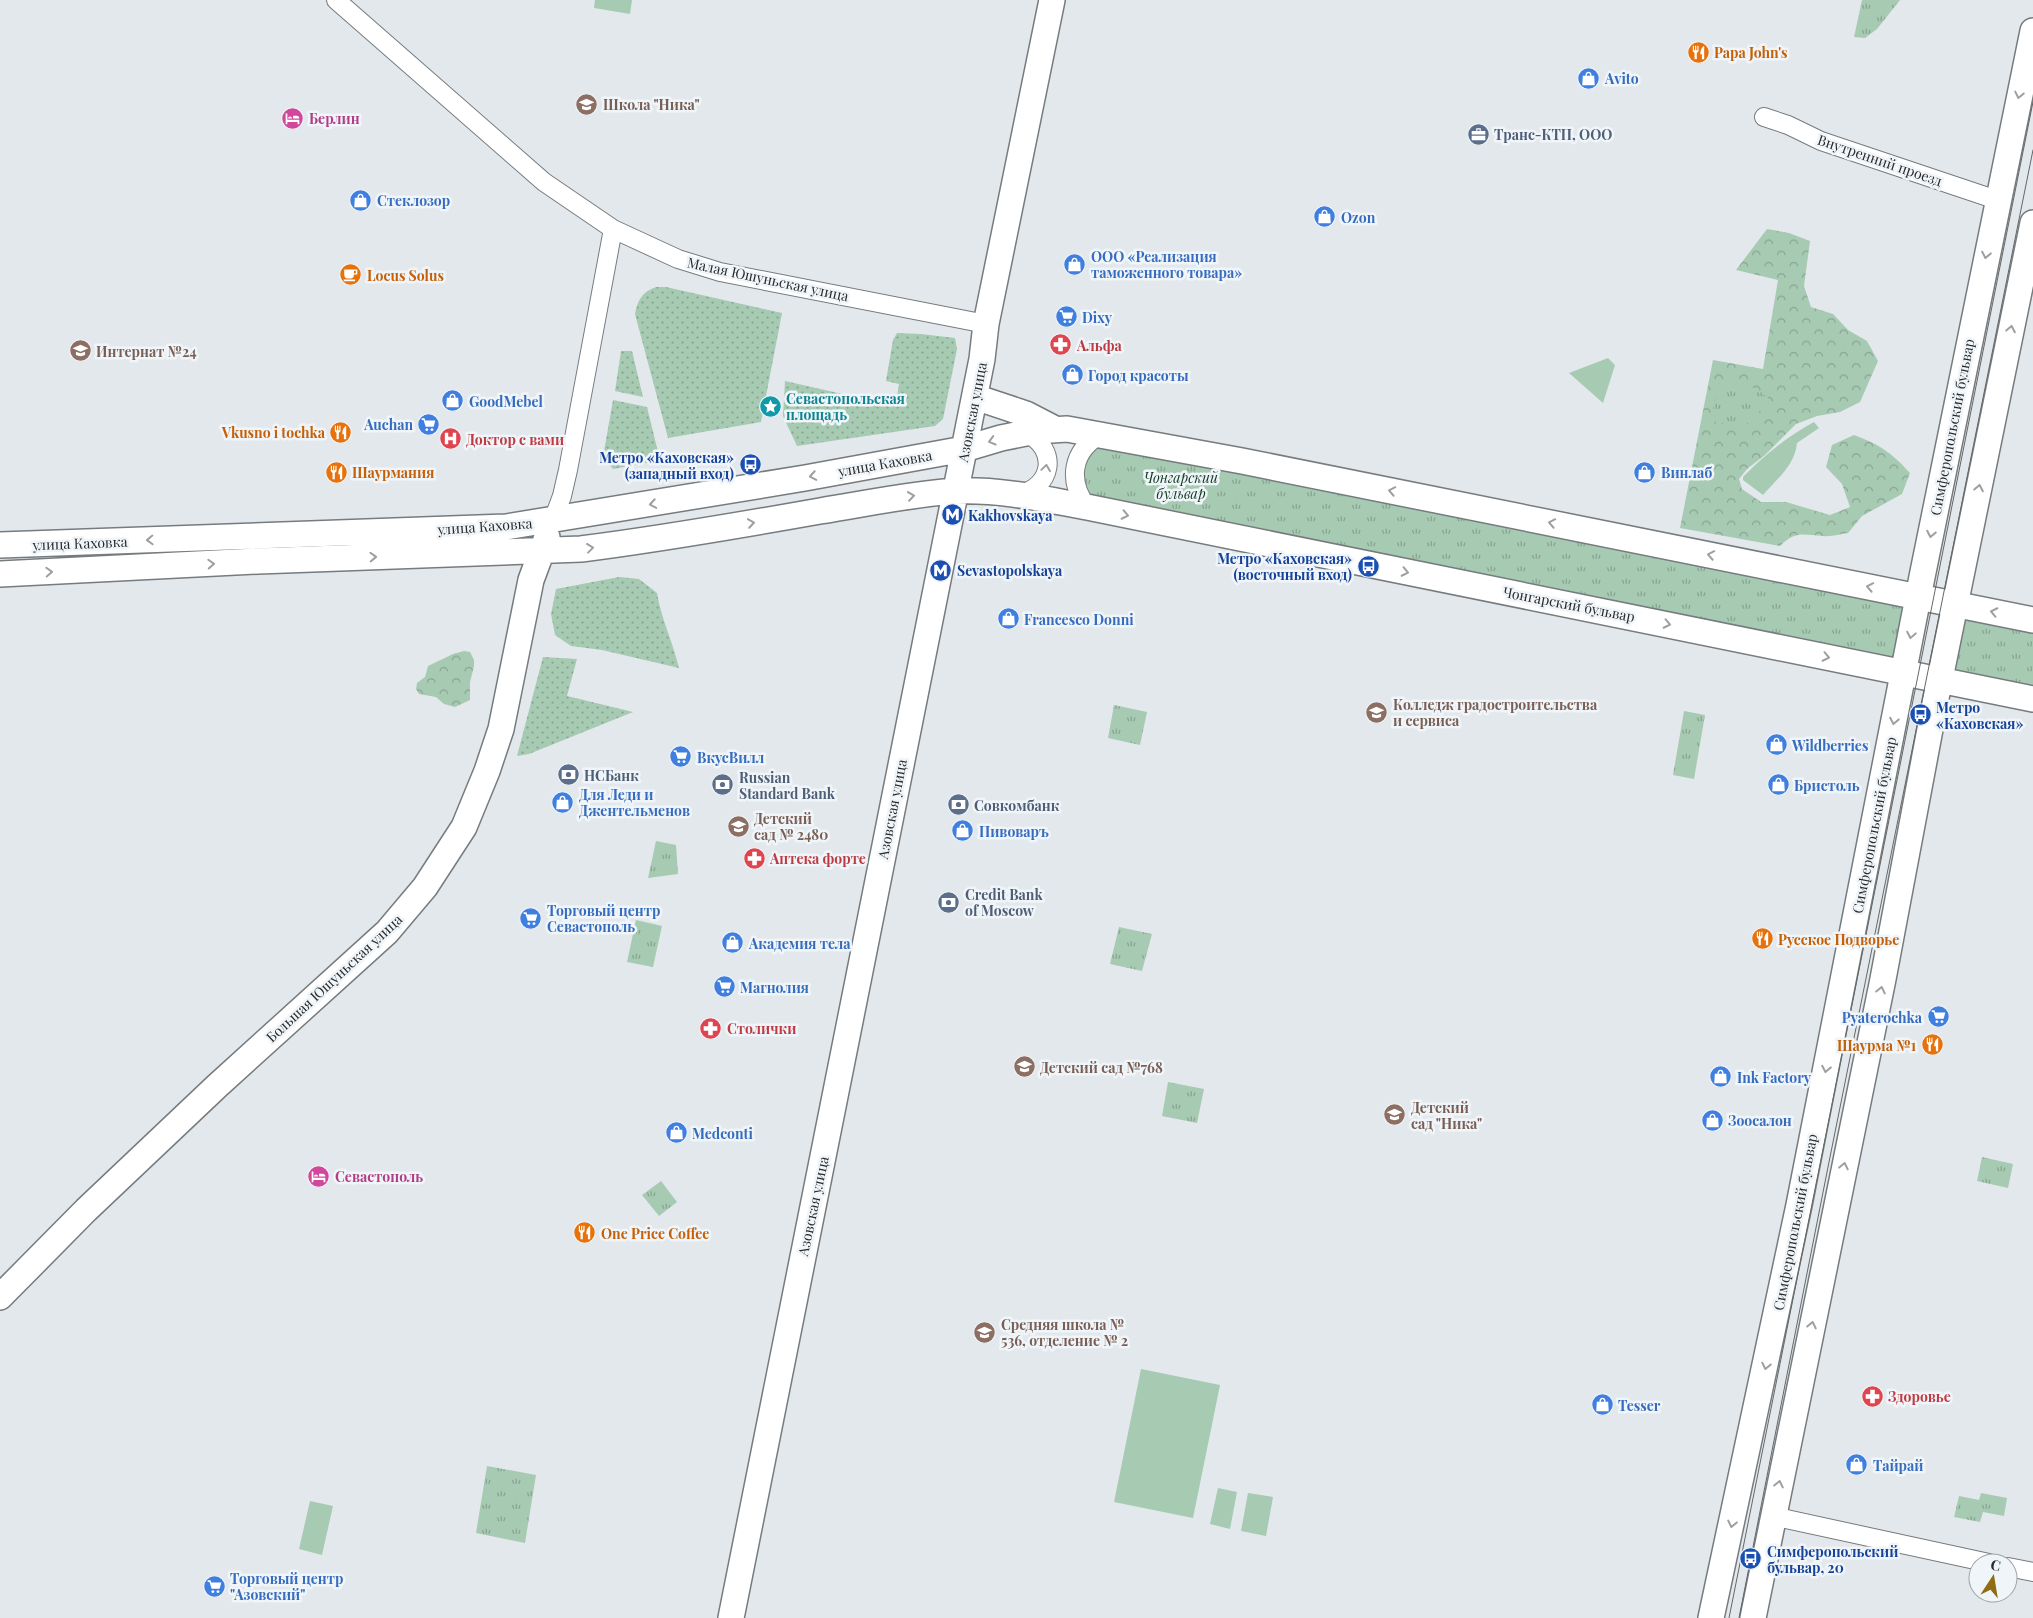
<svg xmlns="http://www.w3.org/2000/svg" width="2033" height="1618" viewBox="0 0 2033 1618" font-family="'Playfair Display',serif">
	<defs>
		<pattern id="grass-dots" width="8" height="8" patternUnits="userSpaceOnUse" patternTransform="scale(1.25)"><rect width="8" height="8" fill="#a7cab2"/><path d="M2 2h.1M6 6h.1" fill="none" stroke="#88a491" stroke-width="1.8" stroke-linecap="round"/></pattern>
		<pattern id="forest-crowns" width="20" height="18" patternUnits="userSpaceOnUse" patternTransform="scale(1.25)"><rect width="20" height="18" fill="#a7cab2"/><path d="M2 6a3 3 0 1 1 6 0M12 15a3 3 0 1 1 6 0" fill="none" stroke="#88a491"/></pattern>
		<pattern id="park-tufts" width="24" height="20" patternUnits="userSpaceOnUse" patternTransform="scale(1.25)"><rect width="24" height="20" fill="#a7cab2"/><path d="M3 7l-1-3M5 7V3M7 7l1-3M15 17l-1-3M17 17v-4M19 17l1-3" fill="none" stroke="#88a491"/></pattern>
	</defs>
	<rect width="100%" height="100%" fill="#e3e8ec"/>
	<path fill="url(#grass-dots)" d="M656,287H666L782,313L761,422L668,438L635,314C638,300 642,292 656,287Z
		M897,333L921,334L955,338L957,349L943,419L935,426L797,446L783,416L785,381L878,402L896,404L899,384L886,381L893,340Z
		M621,351H632L643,397L615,391Z
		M613,400L647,407L658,452L650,462L613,469L603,457Z
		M619,577L639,579L657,593C661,619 673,642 679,668L602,650L571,646L555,635L551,614L556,589Z
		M543,657L577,659L567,696L633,712L529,754L517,756Z"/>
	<path fill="url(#forest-crowns)" d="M1767,229L1789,233L1810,241L1804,286L1811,307L1833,314L1848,330L1867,341L1878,361L1860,402L1840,412L1817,416L1796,424L1765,455L1747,469L1739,479L1742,489L1761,502H1786L1830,515L1850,507L1842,484L1826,467L1832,445L1854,435C1879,444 1892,453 1910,473L1902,494L1862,516L1848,533C1840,534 1831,537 1824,536C1803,535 1796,530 1780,546L1680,528L1713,360L1763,369L1778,280L1736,270Z
		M464,651L470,652L474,660V666L470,682V700L455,707L444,704L436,697L419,694L416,689L417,683L425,677L428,666L453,654Z"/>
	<path fill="url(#park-tufts)" d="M1862,0H1900L1877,29L1865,38L1854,37Z
		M1737,381L1758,390L1771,400L1743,427L1711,421L1718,384Z
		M1103,439L1905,601L1894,658L1092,497L1081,477L1085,453Z
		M1967,613L2033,627V686L1955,671Z
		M1114,705L1147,712L1140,745L1108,738Z
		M1684,711L1705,715L1694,779L1673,775Z
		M656,841L676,845L678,874L648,878Z
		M636,920L662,926L653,967L627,962Z
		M1119,927L1152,934L1142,971L1110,964Z
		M1168,1082L1204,1089L1197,1123L1162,1116Z
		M1982,1157L2013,1164L2008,1188L1977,1181Z
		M661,1181L677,1202L659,1216L642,1195Z
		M487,1466L536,1475L525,1543L476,1533Z
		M1981,1493L2007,1498L2004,1516L1983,1512L1980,1522L1954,1517L1959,1496L1979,1500Z"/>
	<path fill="#a7cab2" d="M595,0H632L630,14L594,8Z
		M1608,358L1615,365L1603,403L1569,373Z
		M1814,422L1819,428L1797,443C1795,465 1777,479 1763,495L1743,480V477C1764,455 1788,436 1814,422Z
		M1141,1369L1220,1385L1193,1518L1114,1502Z
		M1218,1488L1237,1492L1230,1529L1210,1524Z
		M1248,1493L1273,1497L1266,1536L1241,1531Z
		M310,1501L333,1506L322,1555L299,1549Z"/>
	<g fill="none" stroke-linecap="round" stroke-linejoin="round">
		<defs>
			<path id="street" d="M336,0L544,182L613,229L678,259L720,272L986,324
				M1764,117L1788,125L1821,141L1997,200
				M1017,495C1053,488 1059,449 1026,433
				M1087,507C1067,480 1072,451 1101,434
				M553,520L562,496L568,470L613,229
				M1772,1516L1989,1563
				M2008,1567L2033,1572"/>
			<path id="secondary" d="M975,397L1026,414L1055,429
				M0,545L506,527L805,478L964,449L1001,438L1036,431L1067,429L1242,461L2033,620
				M0,574L258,561L581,549C661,539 741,525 820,511C865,504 910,494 955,491C999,489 1044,499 1087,507L2033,699
				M0,1297L86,1210L217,1086L387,932L425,887L464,827L487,771L501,729L531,580L547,537
				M731,1618L982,359L986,324L1052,0
				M1711,1618L1799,1205L1922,577L2033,31
				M1753,1618L1883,979L1934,708L2033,223"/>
		</defs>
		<use href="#street" stroke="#767b7e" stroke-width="20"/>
		<use href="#secondary" stroke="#767b7e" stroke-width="28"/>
		<use href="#street" stroke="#fff" stroke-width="18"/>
		<use href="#secondary" stroke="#fff" stroke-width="25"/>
		<path stroke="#646769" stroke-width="1" d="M1729,1618L2033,102
			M1739,1618L1828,1167L2033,150"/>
	</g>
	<defs><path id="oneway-chevron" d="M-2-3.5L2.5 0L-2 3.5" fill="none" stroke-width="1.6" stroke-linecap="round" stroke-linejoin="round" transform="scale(1.25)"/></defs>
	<g stroke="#9e9fa0">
		<use href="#oneway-chevron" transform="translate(2019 95) rotate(102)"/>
		<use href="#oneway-chevron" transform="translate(1986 255) rotate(101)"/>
		<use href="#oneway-chevron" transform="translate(2011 329) rotate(-79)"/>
		<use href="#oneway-chevron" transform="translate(992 441) rotate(164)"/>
		<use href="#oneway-chevron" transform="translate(1046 468) rotate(-82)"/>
		<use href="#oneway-chevron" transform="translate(813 476) rotate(170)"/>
		<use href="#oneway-chevron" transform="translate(1979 488) rotate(-79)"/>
		<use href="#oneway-chevron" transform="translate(1392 491) rotate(-169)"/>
		<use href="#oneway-chevron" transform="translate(911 496) rotate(-8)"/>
		<use href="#oneway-chevron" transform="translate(653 504) rotate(170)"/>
		<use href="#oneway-chevron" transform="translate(1125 515) rotate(12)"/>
		<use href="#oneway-chevron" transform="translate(751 523) rotate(-9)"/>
		<use href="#oneway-chevron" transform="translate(1552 523) rotate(-169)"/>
		<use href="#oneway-chevron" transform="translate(1931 534) rotate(101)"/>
		<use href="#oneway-chevron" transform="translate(150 540) rotate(178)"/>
		<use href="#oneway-chevron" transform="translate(590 548) rotate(-7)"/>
		<use href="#oneway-chevron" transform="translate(1711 555) rotate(-169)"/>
		<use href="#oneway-chevron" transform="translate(373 557) rotate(-2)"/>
		<use href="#oneway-chevron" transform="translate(211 564) rotate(-3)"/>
		<use href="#oneway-chevron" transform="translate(49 572) rotate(-3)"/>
		<use href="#oneway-chevron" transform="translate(1405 572) rotate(12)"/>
		<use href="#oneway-chevron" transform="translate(1870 587) rotate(-169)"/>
		<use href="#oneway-chevron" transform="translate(1994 612) rotate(-168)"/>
		<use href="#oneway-chevron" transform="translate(1667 624) rotate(12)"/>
		<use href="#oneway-chevron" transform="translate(1911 635) rotate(101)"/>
		<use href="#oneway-chevron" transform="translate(1826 657) rotate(12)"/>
		<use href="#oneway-chevron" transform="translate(1894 721) rotate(101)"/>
		<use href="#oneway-chevron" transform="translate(1881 990) rotate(-78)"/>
		<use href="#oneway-chevron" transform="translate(1826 1069) rotate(101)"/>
		<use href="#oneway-chevron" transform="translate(1844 1166) rotate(-78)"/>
		<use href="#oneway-chevron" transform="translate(1812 1325) rotate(-78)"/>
		<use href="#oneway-chevron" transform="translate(1766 1366) rotate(102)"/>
		<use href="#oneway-chevron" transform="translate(1779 1484) rotate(-78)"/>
		<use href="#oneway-chevron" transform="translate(1732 1524) rotate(102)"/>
	</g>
	<defs>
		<symbol id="restaurant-disc" viewBox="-11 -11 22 22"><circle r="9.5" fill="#e8710a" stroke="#f0f5f9"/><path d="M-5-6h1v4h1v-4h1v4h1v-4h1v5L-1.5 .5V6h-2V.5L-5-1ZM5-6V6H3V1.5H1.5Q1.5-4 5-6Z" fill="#fff"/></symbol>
		<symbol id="shop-disc" viewBox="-11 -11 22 22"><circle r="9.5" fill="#3f7fe0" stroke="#f0f5f9"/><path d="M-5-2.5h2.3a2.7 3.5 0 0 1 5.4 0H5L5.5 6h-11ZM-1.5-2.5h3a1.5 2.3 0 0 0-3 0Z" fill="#fff"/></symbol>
		<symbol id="school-disc" viewBox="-11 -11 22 22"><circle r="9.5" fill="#8d6e63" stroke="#f0f5f9"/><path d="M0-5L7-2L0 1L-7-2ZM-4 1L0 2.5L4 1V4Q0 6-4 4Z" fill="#fff"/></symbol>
		<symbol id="hotel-disc" viewBox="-11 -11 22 22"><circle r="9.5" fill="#d1479c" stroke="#f0f5f9"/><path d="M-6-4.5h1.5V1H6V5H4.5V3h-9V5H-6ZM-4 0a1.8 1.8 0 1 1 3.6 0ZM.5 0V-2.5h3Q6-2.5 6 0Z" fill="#fff"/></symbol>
		<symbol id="office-disc" viewBox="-11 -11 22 22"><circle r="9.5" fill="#5c6f8a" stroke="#f0f5f9"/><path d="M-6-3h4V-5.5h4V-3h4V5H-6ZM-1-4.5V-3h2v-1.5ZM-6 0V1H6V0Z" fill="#fff"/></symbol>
		<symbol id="cafe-disc" viewBox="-11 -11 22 22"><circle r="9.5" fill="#e8710a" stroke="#f0f5f9"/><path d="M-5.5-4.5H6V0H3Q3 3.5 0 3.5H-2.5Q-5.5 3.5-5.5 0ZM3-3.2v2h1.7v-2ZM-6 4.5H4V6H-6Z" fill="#fff"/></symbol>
		<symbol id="supermarket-disc" viewBox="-11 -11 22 22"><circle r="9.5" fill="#3f7fe0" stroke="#f0f5f9"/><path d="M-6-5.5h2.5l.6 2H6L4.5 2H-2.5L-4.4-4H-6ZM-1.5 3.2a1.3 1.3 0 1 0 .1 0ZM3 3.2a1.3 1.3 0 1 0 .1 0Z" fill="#fff"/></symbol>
		<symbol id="pharmacy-disc" viewBox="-11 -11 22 22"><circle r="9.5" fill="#e0444e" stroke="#f0f5f9"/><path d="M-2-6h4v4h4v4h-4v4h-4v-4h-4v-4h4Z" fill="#fff"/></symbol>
		<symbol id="sight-disc" viewBox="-11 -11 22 22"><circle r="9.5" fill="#0f9aa8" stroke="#f0f5f9"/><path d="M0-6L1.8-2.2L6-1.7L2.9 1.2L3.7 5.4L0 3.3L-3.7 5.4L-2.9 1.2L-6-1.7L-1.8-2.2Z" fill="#fff"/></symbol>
		<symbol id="hospital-disc" viewBox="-11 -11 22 22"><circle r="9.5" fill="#e0444e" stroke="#f0f5f9"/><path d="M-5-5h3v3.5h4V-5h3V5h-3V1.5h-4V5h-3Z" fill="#fff"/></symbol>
		<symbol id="bus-disc" viewBox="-11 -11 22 22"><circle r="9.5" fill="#1a4fb4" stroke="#f0f5f9"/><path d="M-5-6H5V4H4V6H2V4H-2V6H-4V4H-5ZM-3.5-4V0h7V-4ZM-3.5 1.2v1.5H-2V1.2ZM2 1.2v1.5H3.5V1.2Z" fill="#fff"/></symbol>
		<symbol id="metro-disc" viewBox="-11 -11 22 22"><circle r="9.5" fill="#1a4fb4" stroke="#f0f5f9"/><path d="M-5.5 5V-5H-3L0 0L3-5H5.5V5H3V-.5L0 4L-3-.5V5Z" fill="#fff"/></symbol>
		<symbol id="university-disc" viewBox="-11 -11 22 22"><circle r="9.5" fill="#8d6e63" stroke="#f0f5f9"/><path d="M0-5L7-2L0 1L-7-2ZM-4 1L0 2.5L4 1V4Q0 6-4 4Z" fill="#fff"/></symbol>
		<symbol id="bank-disc" viewBox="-11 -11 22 22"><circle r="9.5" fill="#5c6f8a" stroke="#f0f5f9"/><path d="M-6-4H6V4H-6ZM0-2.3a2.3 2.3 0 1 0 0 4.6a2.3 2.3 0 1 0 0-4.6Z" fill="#fff"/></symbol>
	</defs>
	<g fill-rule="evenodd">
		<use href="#restaurant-disc" x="1686" y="40" width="25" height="25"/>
		<use href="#shop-disc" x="1576" y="66" width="25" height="25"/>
		<use href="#school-disc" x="574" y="92" width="25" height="25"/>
		<use href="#hotel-disc" x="280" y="106" width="25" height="25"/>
		<use href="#office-disc" x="1466" y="122" width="25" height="25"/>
		<use href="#shop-disc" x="348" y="188" width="25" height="25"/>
		<use href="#shop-disc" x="1312" y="204" width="25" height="25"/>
		<use href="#shop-disc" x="1062" y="252" width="25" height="25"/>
		<use href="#cafe-disc" x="338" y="262" width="25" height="25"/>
		<use href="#supermarket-disc" x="1054" y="304" width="25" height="25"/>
		<use href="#pharmacy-disc" x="1048" y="332" width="25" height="25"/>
		<use href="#school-disc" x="68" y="338" width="25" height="25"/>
		<use href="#shop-disc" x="1060" y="362" width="25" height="25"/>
		<use href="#shop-disc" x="440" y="388" width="25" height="25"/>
		<use href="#sight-disc" x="758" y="394" width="25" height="25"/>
		<use href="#supermarket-disc" x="416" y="412" width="25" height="25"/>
		<use href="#restaurant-disc" x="328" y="420" width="25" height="25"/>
		<use href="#hospital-disc" x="438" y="426" width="25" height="25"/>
		<use href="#bus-disc" x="738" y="452" width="25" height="25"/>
		<use href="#restaurant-disc" x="324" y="460" width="25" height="25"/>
		<use href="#shop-disc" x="1632" y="460" width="25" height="25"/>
		<use href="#metro-disc" x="940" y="502" width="25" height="25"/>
		<use href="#bus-disc" x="1356" y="554" width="25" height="25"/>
		<use href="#metro-disc" x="928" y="558" width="25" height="25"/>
		<use href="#shop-disc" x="996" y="606" width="25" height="25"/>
		<use href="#university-disc" x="1364" y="700" width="25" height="25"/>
		<use href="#bus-disc" x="1908" y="702" width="25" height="25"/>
		<use href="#shop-disc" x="1764" y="732" width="25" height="25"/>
		<use href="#supermarket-disc" x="668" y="744" width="25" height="25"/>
		<use href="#bank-disc" x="556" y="762" width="25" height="25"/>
		<use href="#bank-disc" x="710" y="772" width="25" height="25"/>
		<use href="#shop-disc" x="1766" y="772" width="25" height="25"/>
		<use href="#shop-disc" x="550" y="790" width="25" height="25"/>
		<use href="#bank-disc" x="946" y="792" width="25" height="25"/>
		<use href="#school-disc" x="726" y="814" width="25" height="25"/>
		<use href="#shop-disc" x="950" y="818" width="25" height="25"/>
		<use href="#pharmacy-disc" x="742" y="846" width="25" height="25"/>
		<use href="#bank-disc" x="936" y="890" width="25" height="25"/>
		<use href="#supermarket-disc" x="518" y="906" width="25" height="25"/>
		<use href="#restaurant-disc" x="1750" y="926" width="25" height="25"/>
		<use href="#shop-disc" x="720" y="930" width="25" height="25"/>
		<use href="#supermarket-disc" x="712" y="974" width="25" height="25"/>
		<use href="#supermarket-disc" x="1926" y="1004" width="25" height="25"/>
		<use href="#pharmacy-disc" x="698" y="1016" width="25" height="25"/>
		<use href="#restaurant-disc" x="1920" y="1032" width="25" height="25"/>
		<use href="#school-disc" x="1012" y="1054" width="25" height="25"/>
		<use href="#shop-disc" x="1708" y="1064" width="25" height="25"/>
		<use href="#school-disc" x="1382" y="1102" width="25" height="25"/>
		<use href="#shop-disc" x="1700" y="1108" width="25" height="25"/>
		<use href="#shop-disc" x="664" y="1120" width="25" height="25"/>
		<use href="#hotel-disc" x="306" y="1164" width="25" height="25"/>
		<use href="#restaurant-disc" x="572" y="1220" width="25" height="25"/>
		<use href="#school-disc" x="972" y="1320" width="25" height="25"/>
		<use href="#pharmacy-disc" x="1860" y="1384" width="25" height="25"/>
		<use href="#shop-disc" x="1590" y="1392" width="25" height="25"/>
		<use href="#shop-disc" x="1844" y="1452" width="25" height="25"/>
		<use href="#bus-disc" x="1738" y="1546" width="25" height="25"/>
		<use href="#supermarket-disc" x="202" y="1574" width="25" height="25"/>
	</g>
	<g text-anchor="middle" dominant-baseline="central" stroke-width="5" stroke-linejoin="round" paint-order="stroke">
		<g font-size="14" font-weight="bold" fill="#c56008" stroke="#f0f5f9" text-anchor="start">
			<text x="1714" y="52">Papa John's</text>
			<text x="367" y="275">Locus Solus</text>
			<text x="325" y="432" text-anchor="end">Vkusno i tochka</text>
			<text x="352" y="472">Шаурмания</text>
			<text x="1778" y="939">Русское Подворье</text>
			<text x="1916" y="1045" text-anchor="end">Шаурма №1</text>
			<text x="601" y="1233">One Price Coffee</text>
		</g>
		<g font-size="14" font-weight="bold" fill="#366cbe" stroke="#f0f5f9" text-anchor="start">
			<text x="1605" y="78">Avito</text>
			<text x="377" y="200">Стеклозор</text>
			<text x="1341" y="217">Ozon</text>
			<text x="1091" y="256">ООО «Реализация<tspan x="1091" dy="16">таможенного товара»</tspan></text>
			<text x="1082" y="317">Dixy</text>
			<text x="1088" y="375">Город красоты</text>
			<text x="469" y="401">GoodMebel</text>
			<text x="413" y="424" text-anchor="end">Auchan</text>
			<text x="1661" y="472">Винлаб</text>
			<text x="1024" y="619">Francesco Donni</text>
			<text x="1792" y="745">Wildberries</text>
			<text x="697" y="757">ВкусВилл</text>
			<text x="1794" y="785">Бристоль</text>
			<text x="579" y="794">Для Леди и<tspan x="579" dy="16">Джентельменов</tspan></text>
			<text x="979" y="831">Пивоваръ</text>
			<text x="547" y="910">Торговый центр<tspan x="547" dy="16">Севастополь</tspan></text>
			<text x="749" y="943">Академия тела</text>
			<text x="740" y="987">Магнолия</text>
			<text x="1922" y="1017" text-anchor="end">Pyaterochka</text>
			<text x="1737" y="1077">Ink Factory</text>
			<text x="1728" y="1120">Зоосалон</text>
			<text x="692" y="1133">Medconti</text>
			<text x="1618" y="1405">Tesser</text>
			<text x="1873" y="1465">Тайрай</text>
			<text x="230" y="1578">Торговый центр<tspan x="230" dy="16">"Азовский"</tspan></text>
		</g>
		<g font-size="14" font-weight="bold" fill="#785e54" stroke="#f0f5f9" text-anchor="start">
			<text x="603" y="104">Школа "Ника"</text>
			<text x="96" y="351">Интернат №24</text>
			<text x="1393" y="704">Колледж градостроительства<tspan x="1393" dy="16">и сервиса</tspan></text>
			<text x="754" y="818">Детский<tspan x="754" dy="16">сад № 2480</tspan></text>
			<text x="1040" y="1067">Детский сад №768</text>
			<text x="1411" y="1107">Детский<tspan x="1411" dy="16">сад "Ника"</tspan></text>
			<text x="1001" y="1324">Средняя школа №<tspan x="1001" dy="16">536, отделение № 2</tspan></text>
		</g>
		<g font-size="14" font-weight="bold" fill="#b23c85" stroke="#f0f5f9" text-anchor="start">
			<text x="309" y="118">Берлин</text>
			<text x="335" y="1176">Севастополь</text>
		</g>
		<g font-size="14" font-weight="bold" fill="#4e5e75" stroke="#f0f5f9" text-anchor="start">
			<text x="1494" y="134">Транс-КТП, ООО</text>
			<text x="584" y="775">НСБанк</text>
			<text x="739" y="777">Russian<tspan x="739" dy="16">Standard Bank</tspan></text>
			<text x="974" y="805">Совкомбанк</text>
			<text x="965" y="894">Credit Bank<tspan x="965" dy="16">of Moscow</tspan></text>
		</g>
		<g font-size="14" fill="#282a2b" stroke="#f0f5f9">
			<text transform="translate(1880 160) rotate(19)">Внутренний проезд</text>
			<text transform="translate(768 279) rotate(12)">Малая Юшуньская улица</text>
			<text transform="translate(972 412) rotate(-79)">Азовская улица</text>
			<text transform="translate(1952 427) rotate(-79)">Симферопольский бульвар</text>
			<text transform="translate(885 463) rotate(-10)">улица Каховка</text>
			<text transform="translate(485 526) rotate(-4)">улица Каховка</text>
			<text transform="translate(80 543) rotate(-2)">улица Каховка</text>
			<text transform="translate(1569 604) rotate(11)">Чонгарский бульвар</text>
			<text transform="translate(892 809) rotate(-79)">Азовская улица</text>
			<text transform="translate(1874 825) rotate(-79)">Симферопольский бульвар</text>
			<text transform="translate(334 978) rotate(-43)">Большая Юшуньская улица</text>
			<text transform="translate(813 1206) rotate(-78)">Азовская улица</text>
			<text transform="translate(1795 1222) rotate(-79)">Симферопольский бульвар</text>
		</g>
		<g font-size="14" font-weight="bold" fill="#be3a42" stroke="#f0f5f9" text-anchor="start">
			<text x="1077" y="345">Альфа</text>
			<text x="466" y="439">Доктор с вами</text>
			<text x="770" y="858">Аптека форте</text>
			<text x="727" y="1028">Столички</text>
			<text x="1888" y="1396">Здоровье</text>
		</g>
		<g font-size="14" font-weight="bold" fill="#0d838f" stroke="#f0f5f9" text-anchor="start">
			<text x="786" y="398">Севастопольская<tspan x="786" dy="16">площадь</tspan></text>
		</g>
		<g font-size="14" font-weight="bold" fill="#164399" stroke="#f0f5f9" text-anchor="start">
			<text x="734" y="457" text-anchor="end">Метро «Каховская»<tspan x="734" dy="16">(западный вход)</tspan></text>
			<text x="968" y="515">Kakhovskaya</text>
			<text x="1352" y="558" text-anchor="end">Метро «Каховская»<tspan x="1352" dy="16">(восточный вход)</tspan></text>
			<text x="957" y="570">Sevastopolskaya</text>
			<text x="1936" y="707">Метро<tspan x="1936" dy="16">«Каховская»</tspan></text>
			<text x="1767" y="1551">Симферопольский<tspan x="1767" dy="16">бульвар, 20</tspan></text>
		</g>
		<g font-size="14" font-style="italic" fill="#0f3921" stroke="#f0f5f9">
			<text x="1181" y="477">Чонгарский<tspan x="1181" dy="16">бульвар</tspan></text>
		</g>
	</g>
	<g transform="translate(1993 1578) rotate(12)"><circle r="24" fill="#f0f5f9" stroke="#a0a4a7"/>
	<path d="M0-4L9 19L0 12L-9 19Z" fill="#906c12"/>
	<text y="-8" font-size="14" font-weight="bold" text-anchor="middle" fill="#282a2b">С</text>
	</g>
</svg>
